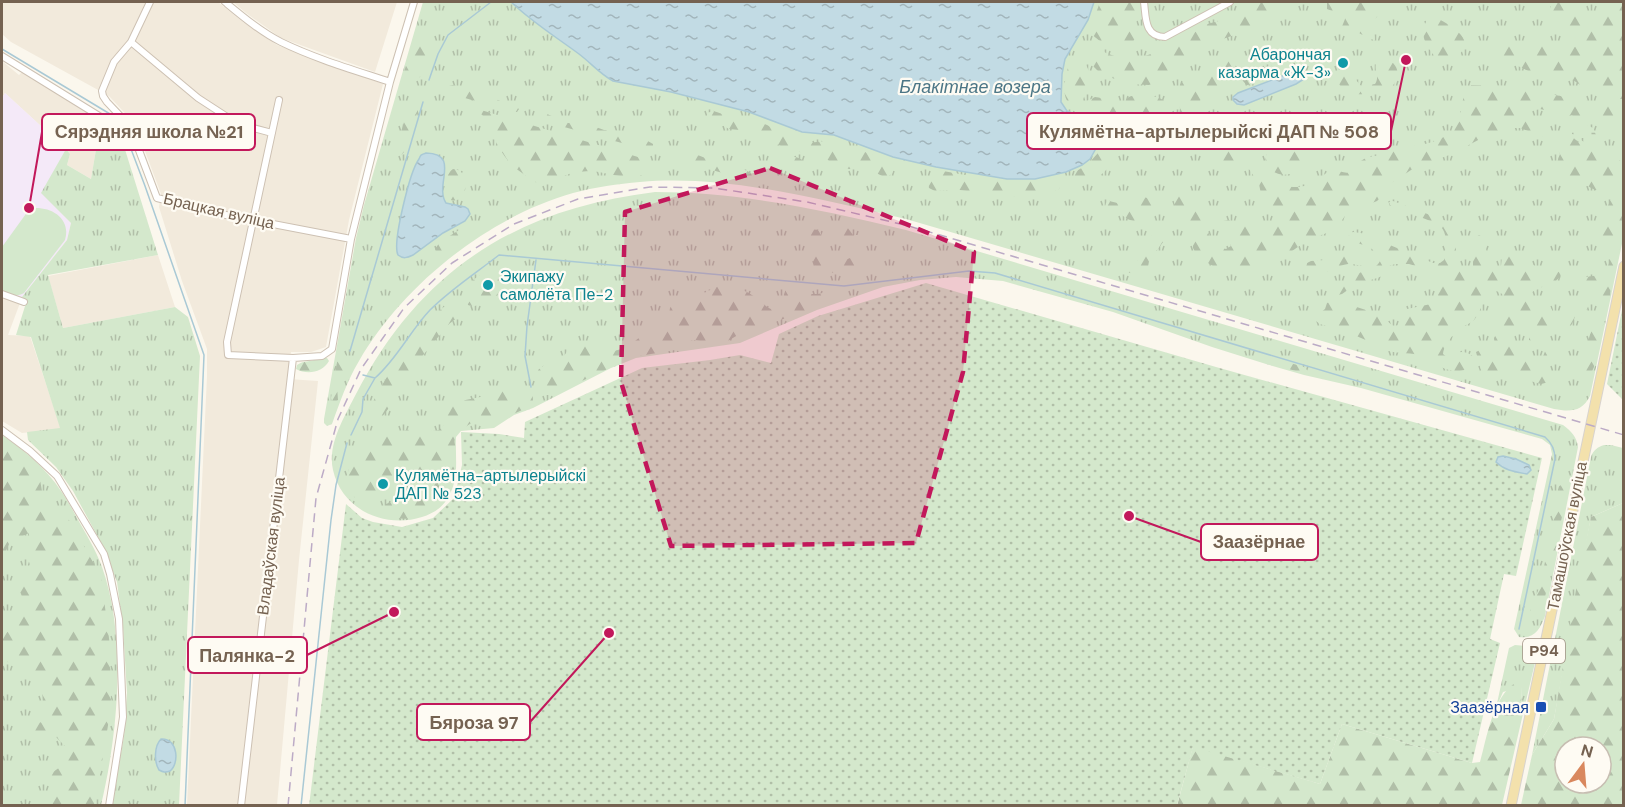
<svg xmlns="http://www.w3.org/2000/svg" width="1625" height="807" viewBox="0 0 1625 807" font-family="'DM Sans',sans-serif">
	<defs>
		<pattern id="grass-tufts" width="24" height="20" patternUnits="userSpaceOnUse" patternTransform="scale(1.5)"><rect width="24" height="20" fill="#d4e8cc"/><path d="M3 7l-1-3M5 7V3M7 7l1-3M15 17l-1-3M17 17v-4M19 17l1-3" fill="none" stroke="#b1bfa8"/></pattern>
		<pattern id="forest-firs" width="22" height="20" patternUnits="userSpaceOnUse" patternTransform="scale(1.5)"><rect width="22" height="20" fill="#d4e8cc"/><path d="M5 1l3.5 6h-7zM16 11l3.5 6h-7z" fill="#b1bfa8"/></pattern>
		<pattern id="wetland-marsh" width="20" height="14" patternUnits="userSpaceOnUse" patternTransform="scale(1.5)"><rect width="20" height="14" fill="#d4e8cc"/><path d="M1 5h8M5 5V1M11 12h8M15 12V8" fill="none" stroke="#b1bfa8"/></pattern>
		<pattern id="park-dots" width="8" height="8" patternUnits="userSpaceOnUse" patternTransform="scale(1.5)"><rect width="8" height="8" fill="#d4e8cc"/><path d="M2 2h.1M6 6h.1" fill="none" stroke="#b1bfa8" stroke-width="1.8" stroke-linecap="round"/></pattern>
		<pattern id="water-ripples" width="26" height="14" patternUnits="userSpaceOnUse" patternTransform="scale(1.5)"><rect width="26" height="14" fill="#c2dbe4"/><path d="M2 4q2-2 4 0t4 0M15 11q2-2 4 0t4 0" fill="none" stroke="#a2b5bb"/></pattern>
	</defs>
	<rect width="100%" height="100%" fill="#fbf7ed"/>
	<path fill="#f2eadc" d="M2,2H218L243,22L277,45L383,84L349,220L326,347L311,352H291L288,379L318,381L299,560L277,805H187L207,376V349L182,281L159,207L161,194L135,124L109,96L11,42L2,34Z
		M233,2H397L375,72L281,38L246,13Z
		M2,61L19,75L22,72L101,120L91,179L67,165L70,154L66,149L5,93L2,98Z
		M158,255L175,307L63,328L48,276Z
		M2,297L20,303L8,335L30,336L61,429L22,433L2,421Z"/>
	<path fill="#f4e9f8" d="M5,93L66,149L42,193L71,223L67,240L22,297L12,296L2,291V98Z"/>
	<path fill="url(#grass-tufts)" d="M423,2H1623V239L1590,396C1582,412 1570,412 1554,409L906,219C823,200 726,174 640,182C618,184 595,187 573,193C488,217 403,285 359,361C347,381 340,402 332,424L327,426L324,423V419L356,238L364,205Z
		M101,120L117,124L158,255L48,275L63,328L175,307L188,317L200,356L179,805H112L124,736L127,693L123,627L117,582L104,548L73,491L56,467L28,440L27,432L60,428L31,337L16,335L26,303L22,297L67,240L71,223L41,193L66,149L70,154L67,165L91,179Z
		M655,192C740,192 823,210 906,230L1563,425C1571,431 1577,437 1578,447L1545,616C1540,629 1535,639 1519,637L1514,629L1552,454L1550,445L1542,439L1361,388L1304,375L1266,364L1212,347L1113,312L1003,281L956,277L920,280L883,287L817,310L740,343L636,358L611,368L533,408L514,415L494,428L461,431L456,437C455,460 460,479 447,499C442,508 432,514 422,517C385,529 342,510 333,470C327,444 345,416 356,394C421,269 517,209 655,192Z
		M2,435C24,450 46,468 61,491C67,499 72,509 77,518C86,534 96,550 102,567C127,637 118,734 101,805H2Z
		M1604,445H1611L1623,448V503L1591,517L1554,719L1532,755L1591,457C1593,450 1598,447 1604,445Z
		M1515,645L1527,646L1537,654L1522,718L1521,687L1503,692L1496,708L1509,648Z"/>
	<path fill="url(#forest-firs)" fill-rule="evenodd" d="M1100,2H1137L1136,34L1135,39L1130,45C1117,49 1095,43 1090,30Z
		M1259,2H1291L1274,10L1259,24L1246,31L1217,41L1201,53L1184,61L1159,81L1149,85L1127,84L1100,73L1088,61L1086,54L1087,51L1092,47L1100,49L1106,53L1117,57L1136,58L1145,56L1174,46L1207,24L1246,14Z
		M1327,2H1378C1382,4 1384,7 1382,13C1363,28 1374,22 1375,40L1370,39L1359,33L1349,35L1344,34L1341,29L1345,19V16L1327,9Z
		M1552,2H1575C1584,13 1593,18 1607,11L1612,2H1623V99H1616L1585,88L1570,78L1563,75L1535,74L1507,61L1494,59L1489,56V51L1494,47L1510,41L1535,46L1557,43L1574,47C1582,45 1584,40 1582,32C1576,27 1575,29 1568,28C1556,26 1547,12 1552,2Z
		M1433,17C1441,19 1462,32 1464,40C1469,55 1447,61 1437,59C1427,47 1416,32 1429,18Z
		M420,40L432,42L435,45L429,68L424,76L409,80H406L404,76V72L412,46L415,41Z
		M1225,57L1233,59C1240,71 1232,85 1219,89C1214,91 1209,91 1205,95C1202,98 1196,106 1194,110C1191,116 1192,119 1188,123H1182L1179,118L1180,108L1177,96L1182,82Z
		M1072,58C1081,57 1090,67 1090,77C1090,82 1086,85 1085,90C1084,95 1085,99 1080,103C1077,104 1073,105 1070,103C1059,98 1067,66 1072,58Z
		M1290,62L1295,63V67L1293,69L1255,84L1247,85L1242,80L1244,74L1247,71Z
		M1384,62L1393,63C1397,68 1398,70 1397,76C1394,92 1380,94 1366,94C1362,94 1356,95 1352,94C1342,91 1335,81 1336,72C1342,66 1349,69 1354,73L1356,80L1361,86L1375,84C1380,77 1374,71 1376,64Z
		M453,85L486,95L505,103L515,106L519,109L517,112H512L445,92V87Z
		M1471,85L1507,86L1598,103L1623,110V123L1606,117L1589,119L1540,109L1533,110L1530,114L1532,119L1542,122L1553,132H1568C1571,135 1575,140 1579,142C1593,151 1613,150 1623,164V183L1619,187L1609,190H1595L1578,181L1558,178L1554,172L1560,154L1556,145L1542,136L1520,128H1507L1480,139L1452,154L1414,168L1381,190L1379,199L1377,201L1347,213L1338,226L1332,231L1308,240L1292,251L1273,254L1263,261L1256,270L1243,273L1213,266L1198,257L1193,248L1191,225L1187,218L1176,208L1173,199V192L1177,188L1184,185L1188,186L1189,195L1194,200L1197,210L1206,221L1209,235L1219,247L1226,249L1231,246V239L1220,228L1223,221L1229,220L1237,226L1243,223L1251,224L1263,230C1270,229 1278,225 1275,216L1263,204L1259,184L1249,169C1260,154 1266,178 1275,183C1286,189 1305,188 1316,182C1321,179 1324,173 1330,171C1338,168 1345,176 1352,171C1356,169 1358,164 1361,161C1367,156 1372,157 1379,155C1383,154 1387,151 1391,149C1399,147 1407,147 1414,146C1426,145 1439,140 1449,134C1467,120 1457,96 1471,85Z
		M1135,95C1148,96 1161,94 1168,106L1166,117C1162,121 1153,130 1146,131C1133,133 1117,110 1127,99C1129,96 1132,96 1135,95Z
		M1095,97C1142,101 1123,184 1079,181L1074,176L1075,172L1088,164L1098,153L1106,134L1103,123L1086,108L1087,101Z
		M412,102L418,105V110L406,150L401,155L397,153L396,148L409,106Z
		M481,110L638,157L647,162L649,169C639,185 607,172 592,171C584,171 577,172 569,174C562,176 545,185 538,183C533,182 520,171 515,168C505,159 497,145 492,133C488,123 489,121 481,114Z
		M713,111C723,113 731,119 740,121C749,123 759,121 767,125C777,130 785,139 796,142C807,146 817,140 828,141C835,141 839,146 845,148C854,150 912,158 888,177H884L861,165L850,169L841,168L821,156L803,153L775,144L751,131L729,129L707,116V113Z
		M538,113L547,114L568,123H585L604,130L620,131L630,137L646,140L653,144V148L647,150L539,120L536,118Z
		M1217,117C1268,126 1247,188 1221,165C1217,161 1216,157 1213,153C1208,146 1201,143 1196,136C1197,123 1206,117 1217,117Z
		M1301,144C1307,144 1311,146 1313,152C1312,160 1307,161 1302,167C1280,187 1258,163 1268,153C1273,148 1281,151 1287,150C1292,149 1296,146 1301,144Z
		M681,152C699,153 712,162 728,167C736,169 744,168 751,173L752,177L748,179H744L680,161L678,160L677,156Z
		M794,157C803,158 809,164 809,174C808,175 807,177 805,178C797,183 780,173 786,160Z
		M453,169C475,170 466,211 447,198C443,190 445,174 453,169Z
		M943,171C967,175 991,180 1015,182C1028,183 1047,176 1058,180L1060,186L1059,189L1051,193L1020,198L996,192L981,193L960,190L935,191L929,188L928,183L937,177L938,172Z
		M1144,197L1151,199L1156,206C1157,224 1144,225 1130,220C1125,218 1122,214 1117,213C1114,212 1111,212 1107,211L1105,207L1106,203L1109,201L1126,205L1137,199Z
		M1614,199L1623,200V232L1594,367L1587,381L1584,383L1579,381L1578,375L1585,366L1584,355L1602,294L1600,289L1597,288L1593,289L1587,310L1577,312L1572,324L1568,329L1545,332L1533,342L1529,340V335L1526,330H1519L1515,333C1510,352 1524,363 1542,359L1548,344L1552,342L1556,343C1554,360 1543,357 1554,376V378L1549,382L1541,384L1508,375H1489L1481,370L1476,352L1482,349L1490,352L1495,348L1494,338L1498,331L1495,323C1499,314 1505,306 1504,296C1500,291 1492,289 1487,293C1482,302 1481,312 1474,320C1469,325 1463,325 1458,330C1452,335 1443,347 1443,354L1448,358L1453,357L1461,352C1483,353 1474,373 1455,371C1441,370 1434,361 1422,356C1412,352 1400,354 1389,351C1382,349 1376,344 1368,341C1353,334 1336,329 1320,324L1316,321V316L1325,309L1327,303L1335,300L1369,311L1380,315L1393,326H1396L1401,324L1399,314L1402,310L1431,304L1439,299L1437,291L1441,281L1437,274L1430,270L1409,264H1395L1389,266L1382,276L1377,278L1355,285L1342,294L1334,296L1328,292V289C1333,285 1340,285 1347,282C1353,279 1349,279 1355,275C1365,269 1374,272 1380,261C1378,246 1359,245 1348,239L1349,235L1353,232L1361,233L1433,263H1440L1444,260C1446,248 1449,232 1438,224L1390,205L1389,202L1393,201L1454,224C1459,235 1449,283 1473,271V241L1475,238L1479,235L1484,238L1488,259L1492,267L1499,268L1501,266L1502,256L1511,252L1520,254L1537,268L1560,272L1561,275C1554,287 1535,285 1528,297L1529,302L1550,306L1552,310V318L1556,320L1561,319L1569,307L1583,299C1586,291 1580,285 1585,277C1590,276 1596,276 1601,274C1611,269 1611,254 1610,244L1599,236L1597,231L1601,227L1614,223L1608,206L1610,201Z
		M472,222L474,224L475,229L473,232L444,252L439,253L435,249L440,242Z
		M839,225L847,227L853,235H863L865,240C853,247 842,243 837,231Z
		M1166,225L1170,226L1171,231L1158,249L1150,256L1147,272L1137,275L1124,271L1122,267L1123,264L1139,260C1140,256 1139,253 1140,250C1142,242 1159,228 1166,225Z
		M811,229L818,230L821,233L825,255L830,261L838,263L850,258L864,259L868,263L867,268C858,273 823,276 816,267C812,262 813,254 812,248C811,241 807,237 808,230Z
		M1347,251C1356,251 1366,252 1372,258V263C1364,269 1357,263 1348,264C1333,266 1320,282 1306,268L1307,263L1311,261L1325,260Z
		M492,272L496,274C507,286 500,295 487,301C479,304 476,308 468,305C458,288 476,274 492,272Z
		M724,286C739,287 750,292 761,302C766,306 767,308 774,310L783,299L786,290L799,289L807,294H818L831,291L839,294L838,299L764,326L743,332L726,342L713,343L694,340L689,341L675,350L633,357L552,395H546L541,391L538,370L551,360L562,359L568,350L578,344L589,346L592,344L598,345L604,349L613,351L618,350L630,345L640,337L657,331L665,325L668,321L670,308L672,305L688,301L716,287Z
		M454,301C461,302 464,306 462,314L449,324L419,360L399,395L378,422L373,424C369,418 370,413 372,406C378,384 433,307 454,301Z
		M342,352L346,355L343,371L337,387L338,400L334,403H332L331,398L338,356L339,353Z
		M320,358H327L329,361C322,373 307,375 296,369L297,365C304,360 312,362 320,358Z
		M1269,358H1273L1304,367L1308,371L1303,373L1271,364L1268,362Z
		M521,386C531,389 536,397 531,406L509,416L497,425L489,426L480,421L476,420L456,433C452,447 456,462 454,476C449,506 414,529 386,514L383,510L386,504L391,502L426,497L429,495L430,487L426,481C411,477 410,486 397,490L392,487L385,477L379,476L376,478C373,490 385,498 365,502L354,497L347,487V476L354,451L359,447L378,439L410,429C420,428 429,433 439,430L444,425L446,409L451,403L485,396L501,388Z
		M2,437L38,468L44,503L69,520L101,576L110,646L111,707L95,805H43L54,794L49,779L53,772L63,765L65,746L53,734L38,740L24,732L32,721L45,723L42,689L29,668L4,661L2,657V635L16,627L25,600L13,581L30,565L26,552L29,533L10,542L2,559Z
		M1566,481L1568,484V488L1544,602L1540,613L1535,617L1530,613L1531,605L1540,587L1560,486L1563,482Z
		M1623,503V805H1521L1532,755L1554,719L1577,584L1591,517ZM1565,747H1601V783H1565Z
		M1517,682L1521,687L1522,718L1502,805L1177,806L1193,746L1320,784L1342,724L1472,763L1480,762C1487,737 1493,695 1517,682Z"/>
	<path fill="url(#wetland-marsh)" d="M1580,124L1587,125L1593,128L1596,135L1593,140L1584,142L1572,134V128Z"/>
	<path fill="url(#park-dots)" d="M926,283L1216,367L1542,458L1516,576L1504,574L1490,639L1500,643L1472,763L1342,724L1320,784L1193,747L1177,805L309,806L346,504L362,518L373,522L402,527L433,518L454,498L462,465L461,432L499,434L524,438L525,422L642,368L710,360L740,355L771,363L779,334L818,316Z
		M1623,305V400L1607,384Z"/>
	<path fill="#d4e8cc" d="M36,208C54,208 71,220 65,240L24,293C16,298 9,294 2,291V247L28,211Z"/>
	<path fill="url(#water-ripples)" stroke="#a9c9d5" stroke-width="1.5" d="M511,2H1094L1088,20L1065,59L1062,74L1061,102L1067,111L1089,120L1096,126L1099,131L1101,137L1099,143L1090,159L1082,165L1066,172L1035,179H1007L936,167L893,157L834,135L802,132L749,112L671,92L613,81C600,74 591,63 579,54C556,37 532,22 511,2Z
		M1298,70H1302L1305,75L1304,79L1296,84L1244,105L1237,104L1233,100V97L1238,93Z
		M426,153C461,154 434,185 446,203L465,207L468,209L470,214L465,221L443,233L413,255C407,258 403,259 398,255C392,243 410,171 419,159C421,154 421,155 426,153Z
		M1503,456L1516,459L1529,465L1531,470L1527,474C1516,472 1505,471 1496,462L1498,457Z
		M161,739C179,738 179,765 170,771C165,773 163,772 159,770C154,762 154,746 161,739Z"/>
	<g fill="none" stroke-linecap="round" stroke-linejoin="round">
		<path stroke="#a9c9d5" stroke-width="1.5" d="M2,49L120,120L145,186L204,355L185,806
			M429,80L438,54L448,35L491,2
			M350,351L423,102
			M363,375L375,378C397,359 410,331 430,310C451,289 476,273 499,255L844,286L969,271L995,273L1545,437C1552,443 1555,450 1555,459L1519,629
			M531,387L525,356L527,326L536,260
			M351,435L362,412L363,399L375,378
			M301,806L331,520L336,485L347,443"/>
		<defs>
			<path id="minor" d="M150,2L131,42L198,98L238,124L272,133
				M225,2C242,16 261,32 281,42C316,59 354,70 390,82
				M1144,2C1146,17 1144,37 1165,37L1230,2
				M131,42L114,62L102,91L103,96L107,102L125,121L134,137L157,198L226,215L351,239
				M2,56L104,119
				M279,100L227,342L228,355L293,358L322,356L332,349L351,239L390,82L414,2
				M2,294L24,302
				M2,430L30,451L57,476L104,554L110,574L119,619L123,717L109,806
				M241,806L293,358"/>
			<path id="primary" d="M1511,806L1624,266"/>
		</defs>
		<use href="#minor" stroke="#cdc1b3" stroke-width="8"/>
		<use href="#primary" stroke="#d8d3ce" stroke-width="11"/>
		<use href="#minor" stroke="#fff" stroke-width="6"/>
		<use href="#primary" stroke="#f3e1ac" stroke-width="9"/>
		<path stroke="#bcabc6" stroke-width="1.5" stroke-dasharray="9 6" stroke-linecap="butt" d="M288,806L316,498L338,419L361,369L404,308L452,263L514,224L578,199L650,187L714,188L807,202L909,226L1624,435"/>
	</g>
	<path fill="#c2185b" fill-opacity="0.2" stroke="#c2185b" stroke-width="4.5" stroke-dasharray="12 8" stroke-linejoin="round" d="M770,168L974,252L963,372L916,543L671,546L621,382L625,212Z"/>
	<g fill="#0f9aa8" stroke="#fefbf3" stroke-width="2">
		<circle cx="1343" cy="63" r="6"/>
		<circle cx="488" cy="285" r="6"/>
		<circle cx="383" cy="484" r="6"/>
	</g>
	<rect fill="#1a4fb4" stroke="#fefbf3" stroke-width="2" x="1535" y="701" width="12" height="12" rx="3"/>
	<g text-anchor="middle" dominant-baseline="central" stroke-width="4.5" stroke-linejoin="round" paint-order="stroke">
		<rect fill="#fefbf3" stroke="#9e9082" stroke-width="1.5" x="1523" y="639" width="42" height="24" rx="4.5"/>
		<g font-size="15" font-weight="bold" fill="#756251">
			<text x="1544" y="651">Р94</text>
		</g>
		<g font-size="16" fill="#0d838f" stroke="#fefbf3" text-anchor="start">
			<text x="1331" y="54" text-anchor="end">Абарончая<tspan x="1331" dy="18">казарма «Ж-З»</tspan></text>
			<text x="500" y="276">Экипажу<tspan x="500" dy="18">самолёта Пе-2</tspan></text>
			<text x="395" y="475">Кулямётна-артылерыйскі<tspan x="395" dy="18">ДАП № 523</tspan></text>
		</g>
		<g font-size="16" fill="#756251" stroke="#fefbf3">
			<text transform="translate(219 211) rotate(13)">Брацкая вуліца</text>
			<text transform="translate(1567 536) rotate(-79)">Тамашоўская вуліца</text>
			<text transform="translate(271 546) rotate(-83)">Владаўская вуліца</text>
		</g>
		<g font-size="16" fill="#164399" stroke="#fefbf3" text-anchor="end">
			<text x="1529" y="707">Заазёрная</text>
		</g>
		<g font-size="18" font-style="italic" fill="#4c7686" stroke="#fefbf3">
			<text x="975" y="87">Блакітнае возера</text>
		</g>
	</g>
	<path fill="none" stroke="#c2185b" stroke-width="2" d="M1406 60L1391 131M29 208L42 132M1129 516L1201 542M394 612L307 655M609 633L530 722"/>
	<g fill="#c2185b" stroke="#fefbf3" stroke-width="2">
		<circle cx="1406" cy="60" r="6"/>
		<circle cx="29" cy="208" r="6"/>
		<circle cx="1129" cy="516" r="6"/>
		<circle cx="394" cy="612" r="6"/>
		<circle cx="609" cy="633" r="6"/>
	</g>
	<g fill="#fefbf3" stroke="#c2185b" stroke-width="2">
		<rect x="1027" y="113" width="364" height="36" rx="6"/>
		<rect x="42" y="114" width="213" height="36" rx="6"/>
		<rect x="1201" y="524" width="117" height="36" rx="6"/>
		<rect x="188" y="637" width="119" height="36" rx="6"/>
		<rect x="417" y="704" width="113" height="36" rx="6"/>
	</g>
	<g font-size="18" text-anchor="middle" font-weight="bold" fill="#756251">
		<text x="1209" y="138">Кулямётна-артылерыйскі ДАП № 508</text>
		<text x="149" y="138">Сярэдняя школа №21</text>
		<text x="1259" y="548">Заазёрнае</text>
		<text x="247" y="662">Палянка-2</text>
		<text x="474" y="729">Бяроза 97</text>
	</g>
	<rect width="1625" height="807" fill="none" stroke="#756251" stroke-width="6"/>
	<g transform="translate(1583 765) rotate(16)"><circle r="28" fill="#fefbf3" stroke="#c7beb2" stroke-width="1.5"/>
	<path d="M0-4.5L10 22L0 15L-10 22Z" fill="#d9885e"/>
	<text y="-9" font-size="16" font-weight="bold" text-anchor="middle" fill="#756251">N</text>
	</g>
</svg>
